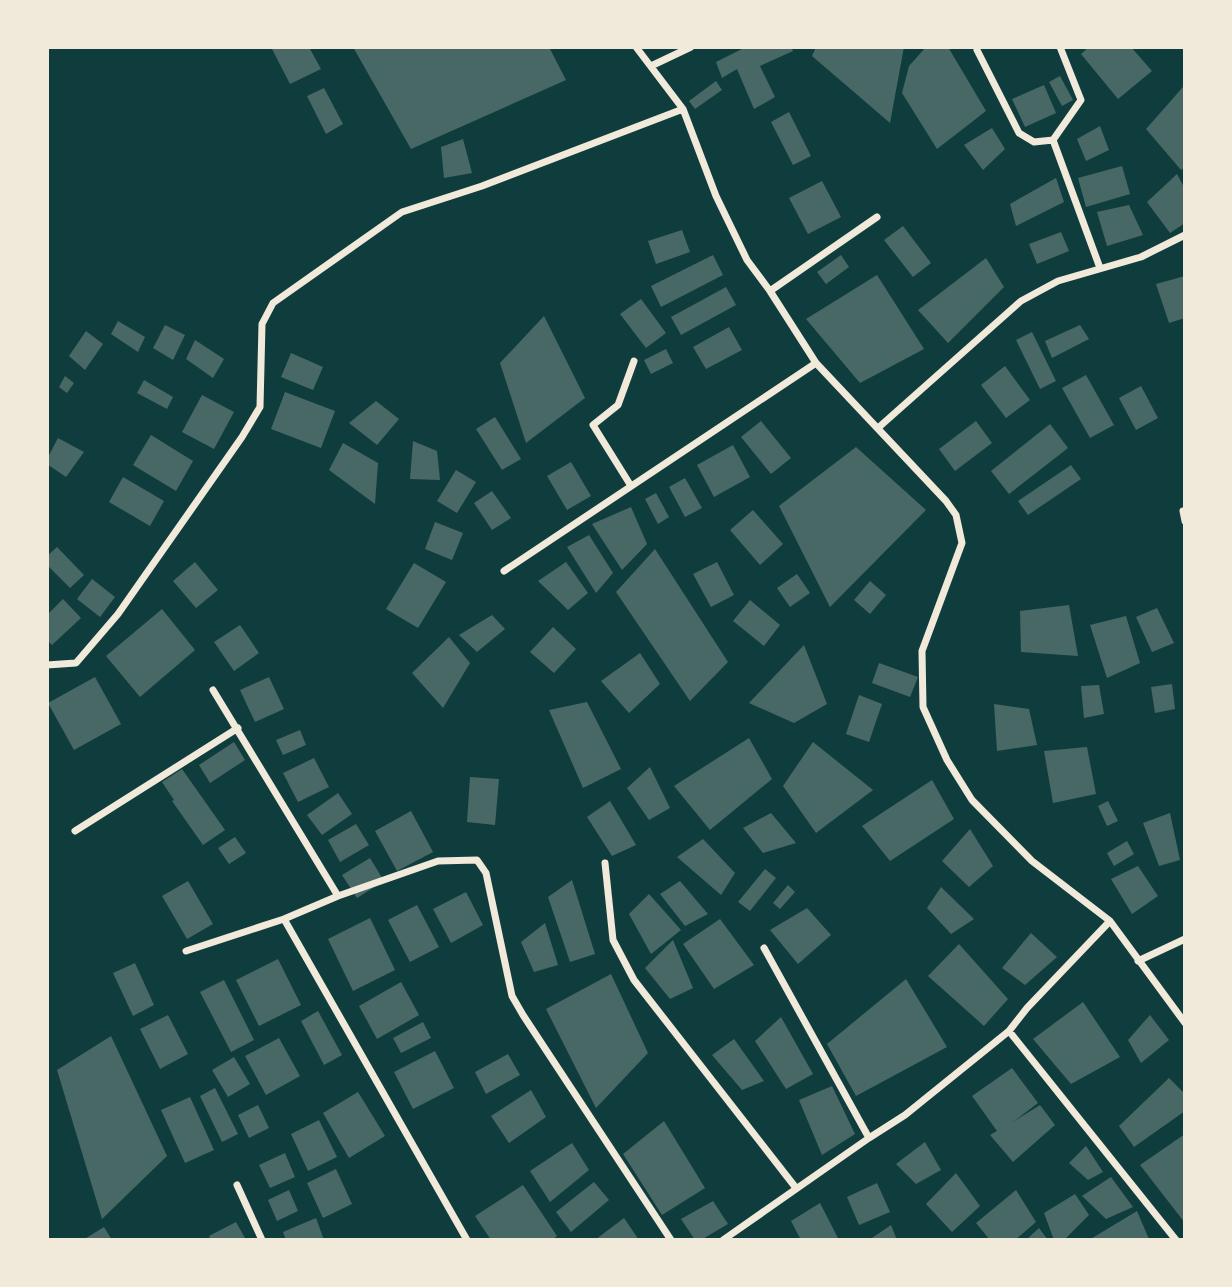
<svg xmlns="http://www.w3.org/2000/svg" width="1232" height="1287" viewBox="0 0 1232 1287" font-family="Poppins,sans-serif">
	<rect width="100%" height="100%" fill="#0f3d3e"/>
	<path fill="#486865" d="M271,47H309L321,69L290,84Z
		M353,47H549L566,80L411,149Z
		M746,47H791L793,51L760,66L775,97L754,109L737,69L722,78L716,62Z
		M816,47H904L890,123L812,56Z
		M926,47H948L986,111L937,149L902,93L909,66Z
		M1089,47H1131L1152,71L1118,99L1081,54Z
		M1060,76L1073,100L1062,106L1049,82Z
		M716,81L722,90L695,109L689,101Z
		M1044,85L1056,113L1025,127L1012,99Z
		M1183,87L1185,90V167L1181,170L1146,129Z
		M324,88L343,124L326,134L307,96Z
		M789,112L811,156L793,165L771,122Z
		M1100,126L1109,150L1086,161L1077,139Z
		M992,128L1005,149L983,170L964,145Z
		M463,139L472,173L444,178L441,147Z
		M1122,166L1130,194L1086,207L1078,178Z
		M1177,174L1185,189V223L1170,233L1147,202Z
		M1056,178L1064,202L1016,226L1010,204Z
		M822,181L841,217L808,234L789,198Z
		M1129,205L1143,235L1107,246L1097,212Z
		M903,226L931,263L913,277L884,240Z
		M682,230L690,252L656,264L648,241Z
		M1061,232L1069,251L1037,264L1029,244Z
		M713,255L723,275L661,307L651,286Z
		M841,255L849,267L826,284L817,272Z
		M986,258L1004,287L948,343L918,310Z
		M877,275L924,349L860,383L806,319Z
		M1185,276V318L1169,323L1156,284Z
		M726,287L736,305L681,335L671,317Z
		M641,299L666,333L646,348L620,314Z
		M544,316L585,398L526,443L500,363Z
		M118,321L145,337L138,352L111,334Z
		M165,325L185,335L173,360L153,348Z
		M1080,325L1089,339L1052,358L1045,341Z
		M729,327L742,350L706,369L693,347Z
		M86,331L103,344L85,370L69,356Z
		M1032,332L1056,381L1040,389L1016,340Z
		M195,340L224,359L213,378L186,359Z
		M666,349L673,363L651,374L644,360Z
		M291,353L323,367L313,390L281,377Z
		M1005,366L1030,400L1006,418L981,385Z
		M1086,375L1114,425L1090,438L1062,388Z
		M65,376L74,383L67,393L59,387Z
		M144,380L173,397L167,409L137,393Z
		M1141,386L1158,418L1136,430L1119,398Z
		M285,392L335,411L321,448L271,429Z
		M202,395L234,412L214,449L182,432Z
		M376,401L399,419L377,445L349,423Z
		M495,417L521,459L502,470L476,429Z
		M761,421L791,458L771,474L741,437Z
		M976,421L992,443L955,471L939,449Z
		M1050,424L1068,448L1009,494L991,471Z
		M151,435L193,461L176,491L133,465Z
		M58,438L84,452L66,477L47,464V459Z
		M413,441L437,451L440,480L410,479Z
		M343,443L378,463L375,504L329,470Z
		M733,445L750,477L714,497L697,465Z
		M856,447L926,510L830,607L779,506Z
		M571,462L591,496L567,510L547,476Z
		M1071,465L1081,479L1028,515L1018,501Z
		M456,470L476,482L457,513L437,501Z
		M123,477L164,501L150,526L109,502Z
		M685,478L702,508L685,517L669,487Z
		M492,491L511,518L492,530L474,503Z
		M656,493L669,517L658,524L645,499Z
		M631,507L647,544L622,570L592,524Z
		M753,510L783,544L760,565L730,530Z
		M435,522L463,533L452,560L425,549Z
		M589,535L613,573L596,593L567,547Z
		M57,547L84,575L70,588L47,565V556Z
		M655,549L728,662L690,701L616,592Z
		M195,562L218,590L196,608L173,581Z
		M566,562L588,593L568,610L538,581Z
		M717,562L734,595L711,607L693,574Z
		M414,563L446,582L418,628L386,609Z
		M797,574L810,593L790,607L777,588Z
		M92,579L115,597L100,617L77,599Z
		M870,581L886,595L870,614L854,600Z
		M63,599L81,618L52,645L47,640V615Z
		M750,600L780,625L764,646L733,621Z
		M1069,605L1078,656L1021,652L1020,611Z
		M1157,608L1174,643L1152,652L1136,617Z
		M162,609L195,650L140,697L106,656Z
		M492,615L505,629L477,652L459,635Z
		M1126,616L1140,663L1107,678L1090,625Z
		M240,625L259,653L234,671L214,642Z
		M553,627L576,649L554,673L530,652Z
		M449,637L470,663L443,708L412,673Z
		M804,645L827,704L794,723L749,703Z
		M640,653L660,684L629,713L601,681Z
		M879,663L918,677L910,697L872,683Z
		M95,677L121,724L74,750L48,703Z
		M269,677L284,709L255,722L240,690Z
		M1172,684L1175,709L1155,713L1151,687Z
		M1099,685L1104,714L1084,718L1081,686Z
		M859,695L882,704L869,742L846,734Z
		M587,702L621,769L583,788L549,710Z
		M994,704L1029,709L1037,745L997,751Z
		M300,730L306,745L283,755L276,740Z
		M749,738L772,779L710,830L674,786Z
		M234,742L245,760L210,783L199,765Z
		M813,742L873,790L816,833L783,786Z
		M1087,747L1096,794L1053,803L1044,751Z
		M314,758L329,787L298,802L283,773Z
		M650,767L670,808L649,820L627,788Z
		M182,769L225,830L203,845L172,801L174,800L162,782Z
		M470,777L499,779L495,825L467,822Z
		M932,780L954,819L890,861L862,826Z
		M338,793L352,814L322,835L307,815Z
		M610,801L636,845L612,856L587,817Z
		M1108,801L1118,821L1107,826L1098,806Z
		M411,811L433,852L397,871L375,831Z
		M771,813L796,843L763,853L743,828Z
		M1170,813L1180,860L1159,866L1143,823Z
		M356,824L369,845L340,862L328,840Z
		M970,829L993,866L969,887L942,861Z
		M235,837L246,853L229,864L218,848Z
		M703,839L735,873L721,895L677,857Z
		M1127,841L1134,854L1114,866L1107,853Z
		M370,858L384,881L357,898L342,875Z
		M1138,866L1158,896L1132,914L1111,879Z
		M765,869L776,878L750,911L738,902Z
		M572,880L595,954L570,962L548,897Z
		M188,881L213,924L187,939L162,896Z
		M680,881L708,914L685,926L660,894Z
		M788,885L795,892L780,909L773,903Z
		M941,887L974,919L951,934L927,908Z
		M466,892L483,925L451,943L433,909Z
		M649,894L681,930L651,954L629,914Z
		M417,905L439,947L410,962L388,920Z
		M807,908L831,935L798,964L770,930Z
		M370,918L395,970L353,991L328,939Z
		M720,919L754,965L714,989L683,944Z
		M545,923L558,965L534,972L521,942Z
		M1031,933L1057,957L1025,985L1002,968Z
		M673,940L693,988L670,999L645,968Z
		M959,944L1008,999L984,1026L928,976Z
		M278,959L301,1005L259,1026L236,980Z
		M135,963L154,1005L133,1016L113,973Z
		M611,974L648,1053L596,1108L546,1009Z
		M906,979L947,1047L856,1096L827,1044Z
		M224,980L254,1040L231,1052L200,992Z
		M401,982L419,1015L377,1039L359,1006Z
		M1083,1002L1120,1057L1071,1084L1033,1039Z
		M318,1011L342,1055L324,1065L301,1021Z
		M168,1015L188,1054L160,1069L140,1029Z
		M1150,1015L1169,1040L1141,1063L1128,1040Z
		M781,1017L813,1074L786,1089L755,1041Z
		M423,1022L431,1038L401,1053L393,1038Z
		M111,1036L167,1156L102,1219L57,1070Z
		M279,1038L300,1076L266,1095L245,1056Z
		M734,1039L764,1081L742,1090L712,1055Z
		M435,1051L454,1088L413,1109L394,1072Z
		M508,1054L520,1075L486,1094L475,1072Z
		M234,1057L250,1084L228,1097L212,1070Z
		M1012,1068L1038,1103L1013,1122L1040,1105L1055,1125L1013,1162L990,1135L997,1131L972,1096Z
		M1169,1078L1185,1094V1111L1134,1147L1119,1126Z
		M832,1086L855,1134L822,1155L799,1100Z
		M215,1088L238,1134L222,1142L200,1096Z
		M531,1090L546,1117L509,1143L491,1116Z
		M358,1092L385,1136L349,1158L323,1113Z
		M190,1097L214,1150L185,1163L161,1110Z
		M258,1105L269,1128L249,1138L238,1115Z
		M319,1120L337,1157L308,1171L291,1134Z
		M664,1121L705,1188L662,1215L623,1154Z
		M1185,1134V1223L1140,1165Z
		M925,1142L941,1170L916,1184L896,1164Z
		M572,1143L589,1170L550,1202L530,1171Z
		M1086,1146L1103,1172L1088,1180L1069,1163Z
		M285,1153L295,1177L270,1188L259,1165Z
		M336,1169L352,1204L323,1218L307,1183Z
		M956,1173L980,1206L952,1232L926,1204Z
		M1111,1177L1133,1207L1106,1219L1082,1196Z
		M594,1182L609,1200L571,1232L556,1212Z
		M877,1183L890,1212L859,1225L847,1197Z
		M523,1185L557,1236L552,1240H491L475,1216Z
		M289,1190L298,1211L277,1221L268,1200Z
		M1016,1190L1036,1222L1015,1240H990L976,1223Z
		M1075,1194L1089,1215L1064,1240H1054L1044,1213Z
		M713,1201L728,1224L701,1240H695L681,1219Z
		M820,1203L839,1240H801L791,1221Z
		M1137,1211L1149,1239L1148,1240H1089Z
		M316,1218L324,1240H286L283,1232Z
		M624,1218L639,1240H595Z
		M236,1222L246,1240H211L209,1236Z
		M891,1225L897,1240H869Z
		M104,1227L112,1240H83Z
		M1039,1228L1048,1240H1026Z"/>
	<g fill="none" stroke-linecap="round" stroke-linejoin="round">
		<path stroke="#f1e9da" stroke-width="7" d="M636,47L683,109L716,196L747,260L770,291L816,363L946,501L956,515L962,543L922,651L923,707L947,760L972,800L1032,861L1110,921L1185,1023
			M977,50L1019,133L1034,142L1053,140L1081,100L1060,47
			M651,66L691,47
			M1053,140L1100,268
			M770,291L877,217
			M878,428L1021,301L1058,281L1141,257L1185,235
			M631,486L593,425L618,405L634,361
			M1183,511L1185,521
			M504,571L816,363
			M47,665L76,663L118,614L242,437L260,407L262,324L273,303L402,212L482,186L683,109
			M213,690L338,896
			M75,831L238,728
			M605,863L613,940L634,980L796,1188
			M284,919L467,1240
			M764,948L869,1138
			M186,951L284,919L338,896L438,861L477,860L486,873L512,996L523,1015L671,1240
			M1138,961L1185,939
			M1009,1031L1176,1240
			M237,1185L262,1240
			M723,1240L869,1138L905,1115L1009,1031L1027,1008L1110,921"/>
	</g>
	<rect width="1232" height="1287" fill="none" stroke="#f1e9da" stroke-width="98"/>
</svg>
